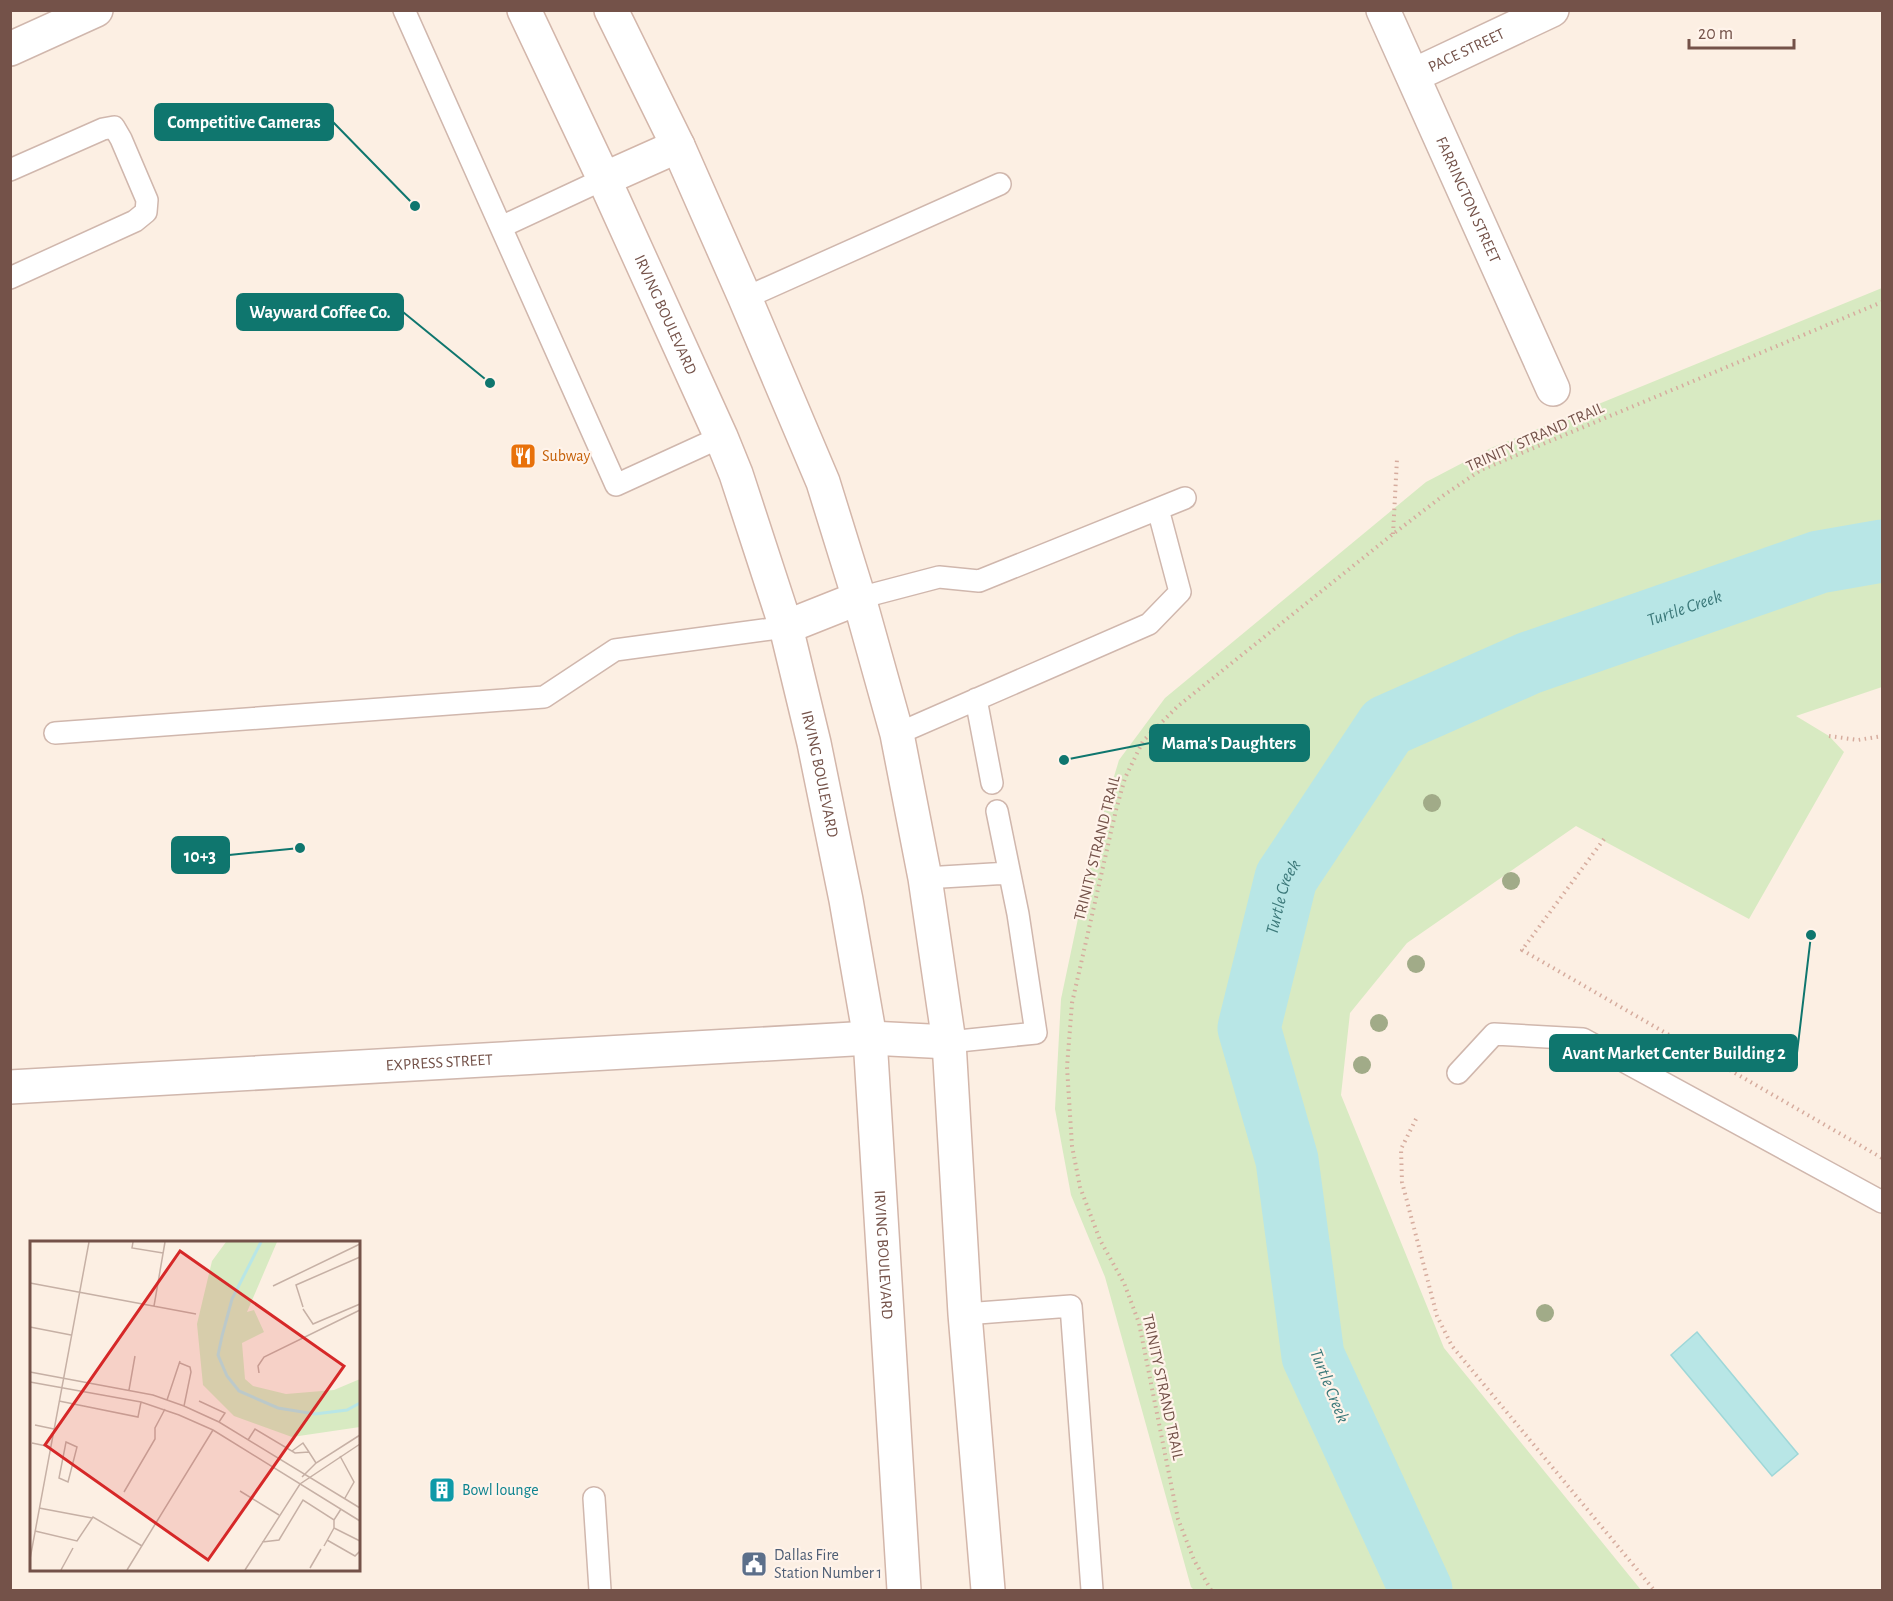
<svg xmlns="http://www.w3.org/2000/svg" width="1893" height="1601" viewBox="0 0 1893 1601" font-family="'Alegreya Sans',sans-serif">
	<rect width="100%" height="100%" fill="#fcefe3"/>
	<path fill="#d8eac2" d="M1882,288V687L1796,716L1829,736L1844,752L1749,919L1576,826L1407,943L1350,1013L1341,1095L1444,1348L1641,1590H1194L1191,1587L1105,1277L1071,1195L1055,1109L1061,999L1094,843L1119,760L1165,698L1426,482L1491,448Z"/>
	<path fill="#b8e6e6" stroke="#9ed7d8" stroke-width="1.5" d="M1697,1332L1798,1454L1772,1476L1671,1355Z"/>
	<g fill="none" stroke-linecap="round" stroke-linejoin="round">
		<path stroke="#b8e6e6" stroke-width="63" id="s1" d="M1421,1590L1313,1356L1287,1160L1249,1028L1286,878L1387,726L1529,663L1819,562L1882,551"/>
		<defs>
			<path id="lane" d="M404,10L616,485L721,437
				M10,170L103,129L114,127L121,139L147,200L146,212L135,221L10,278
				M501,227L604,179
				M745,298L1000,184
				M859,598L939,577L979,581L1185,498
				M976,699L992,783
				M55,733L544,697L615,650L786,627
				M897,734L1149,624L1180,592L1158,509
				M925,878L1009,873
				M949,1042L1036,1033L1018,914L997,811
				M1458,1073L1494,1034L1583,1039L1882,1202
				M965,1314L1071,1306L1092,1590
				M594,1498L600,1590"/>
			<g id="street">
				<path id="s2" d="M1383,10L1553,389"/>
				<path d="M10,49L96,10"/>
				<path id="s3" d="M1414,75L1552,10"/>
				<path id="s4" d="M10,1087L870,1038"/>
			</g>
			<g id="secondary">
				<path id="s5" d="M524,10L604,179L721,437L736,474L786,627L814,743L846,900L870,1038L904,1590"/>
				<path d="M611,10L678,146L745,298L823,482L859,598L897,734L925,878L949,1042L965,1314L988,1590"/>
				<path d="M604,179L678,146"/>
				<path d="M786,627L859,598"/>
				<path d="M870,1038L949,1042"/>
			</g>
		</defs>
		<use href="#lane" stroke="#d0b7ad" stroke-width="24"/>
		<use href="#street" stroke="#d0b7ad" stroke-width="36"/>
		<use href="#secondary" stroke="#d3b6aa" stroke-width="36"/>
		<path stroke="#d6ac9e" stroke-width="4" stroke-dasharray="1.5 4.5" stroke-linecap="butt" d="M1393,534L1397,459
			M1829,736L1858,740L1882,736
			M1604,839L1522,950L1882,1158
			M1416,1119L1401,1149L1402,1182L1437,1316L1452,1346L1654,1590
			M1211,1590L1194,1560L1178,1519L1139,1323L1124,1283L1100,1240L1080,1187L1072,1146L1067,1067L1072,1003L1116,810L1125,778L1143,741L1178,706L1393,534L1444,495L1481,470L1882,302"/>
		<use href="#lane" stroke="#fff" stroke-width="21"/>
		<use href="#street" stroke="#fff" stroke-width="33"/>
		<use href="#secondary" stroke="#fff" stroke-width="33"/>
	</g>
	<g fill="#a1ab88">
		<circle cx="1432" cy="803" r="9"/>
		<circle cx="1511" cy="881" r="9"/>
		<circle cx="1416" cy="964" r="9"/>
		<circle cx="1379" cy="1023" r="9"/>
		<circle cx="1362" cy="1065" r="9"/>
		<circle cx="1545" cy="1313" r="9"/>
	</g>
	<defs>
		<symbol id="restaurant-square" viewBox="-11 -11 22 22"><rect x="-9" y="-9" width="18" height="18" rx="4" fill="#e8710a" stroke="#fff3ea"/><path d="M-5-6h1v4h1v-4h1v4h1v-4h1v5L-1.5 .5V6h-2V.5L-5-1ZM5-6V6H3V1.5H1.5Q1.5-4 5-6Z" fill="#fff"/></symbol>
		<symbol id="building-square" viewBox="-11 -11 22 22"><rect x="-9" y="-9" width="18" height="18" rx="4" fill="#0f9aa8" stroke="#fff3ea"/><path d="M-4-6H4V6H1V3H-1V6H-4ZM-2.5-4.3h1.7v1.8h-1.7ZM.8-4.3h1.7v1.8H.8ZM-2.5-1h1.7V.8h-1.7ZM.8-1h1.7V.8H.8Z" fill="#fff"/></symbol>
		<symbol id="civic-square" viewBox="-11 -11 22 22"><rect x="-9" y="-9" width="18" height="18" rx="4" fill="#5c6f8a" stroke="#fff3ea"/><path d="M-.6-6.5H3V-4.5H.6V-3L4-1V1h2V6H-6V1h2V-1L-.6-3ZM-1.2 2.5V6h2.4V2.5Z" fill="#fff"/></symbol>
	</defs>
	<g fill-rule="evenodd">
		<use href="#restaurant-square" x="508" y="441" width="30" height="30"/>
		<use href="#building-square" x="427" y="1475" width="30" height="30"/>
		<use href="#civic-square" x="739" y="1549" width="30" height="30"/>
	</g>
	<g text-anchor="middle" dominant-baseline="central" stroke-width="4.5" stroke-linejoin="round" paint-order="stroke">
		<g font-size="16" fill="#745249" stroke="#fff3ea">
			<text stroke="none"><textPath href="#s3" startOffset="58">PACE STREET</textPath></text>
			<text stroke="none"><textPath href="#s2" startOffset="208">FARRINGTON STREET</textPath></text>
			<text stroke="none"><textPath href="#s5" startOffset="336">IRVING BOULEVARD</textPath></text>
			<text transform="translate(1535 437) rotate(-24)">TRINITY STRAND TRAIL</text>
			<text stroke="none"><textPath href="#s5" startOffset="822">IRVING BOULEVARD</textPath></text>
			<text transform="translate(1097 848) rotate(-76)">TRINITY STRAND TRAIL</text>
			<text stroke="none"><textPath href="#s4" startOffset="430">EXPRESS STREET</textPath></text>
			<text stroke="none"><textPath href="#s5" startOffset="1308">IRVING BOULEVARD</textPath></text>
			<text transform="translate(1163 1387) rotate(78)">TRINITY STRAND TRAIL</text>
		</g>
		<g font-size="16" fill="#c56008" stroke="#fff3ea" text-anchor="start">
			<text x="542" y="456">Subway</text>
		</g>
		<g font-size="16" fill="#0d838f" stroke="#fff3ea" text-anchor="start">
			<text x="462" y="1490">Bowl lounge</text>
		</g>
		<g font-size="16" fill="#4e5e75" stroke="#fff3ea" text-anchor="start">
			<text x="774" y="1555">Dallas Fire<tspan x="774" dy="18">Station Number 1</tspan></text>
		</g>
		<g font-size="18" font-style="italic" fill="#3c797a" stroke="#fff3ea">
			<text stroke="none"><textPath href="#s1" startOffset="1250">Turtle Creek</textPath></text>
			<text stroke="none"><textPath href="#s1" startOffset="728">Turtle Creek</textPath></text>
			<text transform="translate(1329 1386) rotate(68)">Turtle Creek</text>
		</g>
	</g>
	<g transform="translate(30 1241)">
		<rect width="330" height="330" fill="#fcefe3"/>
		<path d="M196,1H247L217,71L224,69L234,91L212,102L215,138L223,145L256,153L304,149L330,138V186L262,196L204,175L173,144L167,83L182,20Z" fill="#d8eac2"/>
		<path fill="none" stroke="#b8e6e6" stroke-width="3" d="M231,1L202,58L192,95L188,114L197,135L209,150L248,167L285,173L317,169L330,162"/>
		<path fill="none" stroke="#c6b0a5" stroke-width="1.5" d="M103,1L102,7L133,12M0,42L166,73M243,45L330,3M124,65L135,1M273,66L266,44L330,16M273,68L283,83L330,63M0,86L41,94M150,122L160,126L161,131L154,165M0,131L123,154L154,165L189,181L330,267M229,132L228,125L234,116L330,69M0,141L111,161L149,174L183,189L330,280M99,149L105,115M137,159L150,120M29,160L108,176L111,161M169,160L195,172L189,181M5,184L24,188M218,199L225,188L265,212L279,211L286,222M36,201L47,206L38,241L29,237ZM2,202L21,206M262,210L273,202L279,211M310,215L324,241L315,257M272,236L286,222L330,194M210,250L249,274M94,251L125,198V187L135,168M9,267L62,277M304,279V287L330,300M5,290L47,300L63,276L112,305M297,299L325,315L330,310M232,301L249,299L273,259L304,279L311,268M294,305L304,287M0,318L59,1M280,327L291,308M31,329L43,307M97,329L183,189M215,329L270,243L330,203"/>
		<path fill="#d62828" fill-opacity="0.15" stroke="#d62828" stroke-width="3" d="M150,10L314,125L178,319L15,204Z"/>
		<rect width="330" height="330" fill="none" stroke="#745249" stroke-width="3"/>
	</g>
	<path fill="none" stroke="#0f766e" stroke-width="2" d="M415 206L333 122M490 383L403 312M1064 760L1150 743M300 848L229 855M1811 935L1797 1053"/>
	<g fill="#0f766e" stroke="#fff3ea" stroke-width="2">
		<circle cx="415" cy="206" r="6"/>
		<circle cx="490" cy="383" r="6"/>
		<circle cx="1064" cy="760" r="6"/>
		<circle cx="300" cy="848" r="6"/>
		<circle cx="1811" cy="935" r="6"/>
	</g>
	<g fill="#0f766e" stroke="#0f766e" stroke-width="2">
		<rect x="155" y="104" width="178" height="36" rx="6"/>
		<rect x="237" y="294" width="166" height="36" rx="6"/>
		<rect x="1150" y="725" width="159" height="36" rx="6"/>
		<rect x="172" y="837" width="57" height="36" rx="6"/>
		<rect x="1550" y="1035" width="247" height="36" rx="6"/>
	</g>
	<g font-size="18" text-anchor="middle" font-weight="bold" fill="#fff">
		<text x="244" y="128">Competitive Cameras</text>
		<text x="320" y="318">Wayward Coffee Co.</text>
		<text x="1229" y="749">Mama's Daughters</text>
		<text x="200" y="862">10+3</text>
		<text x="1674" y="1059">Avant Market Center Building 2</text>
	</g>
	<rect width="1893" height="1601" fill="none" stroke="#745249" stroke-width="24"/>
	<path d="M1689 39v9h105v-9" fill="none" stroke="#745249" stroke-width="3"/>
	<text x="1698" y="39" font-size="18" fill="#745249" stroke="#fff3ea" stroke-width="4.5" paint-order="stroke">20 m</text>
</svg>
